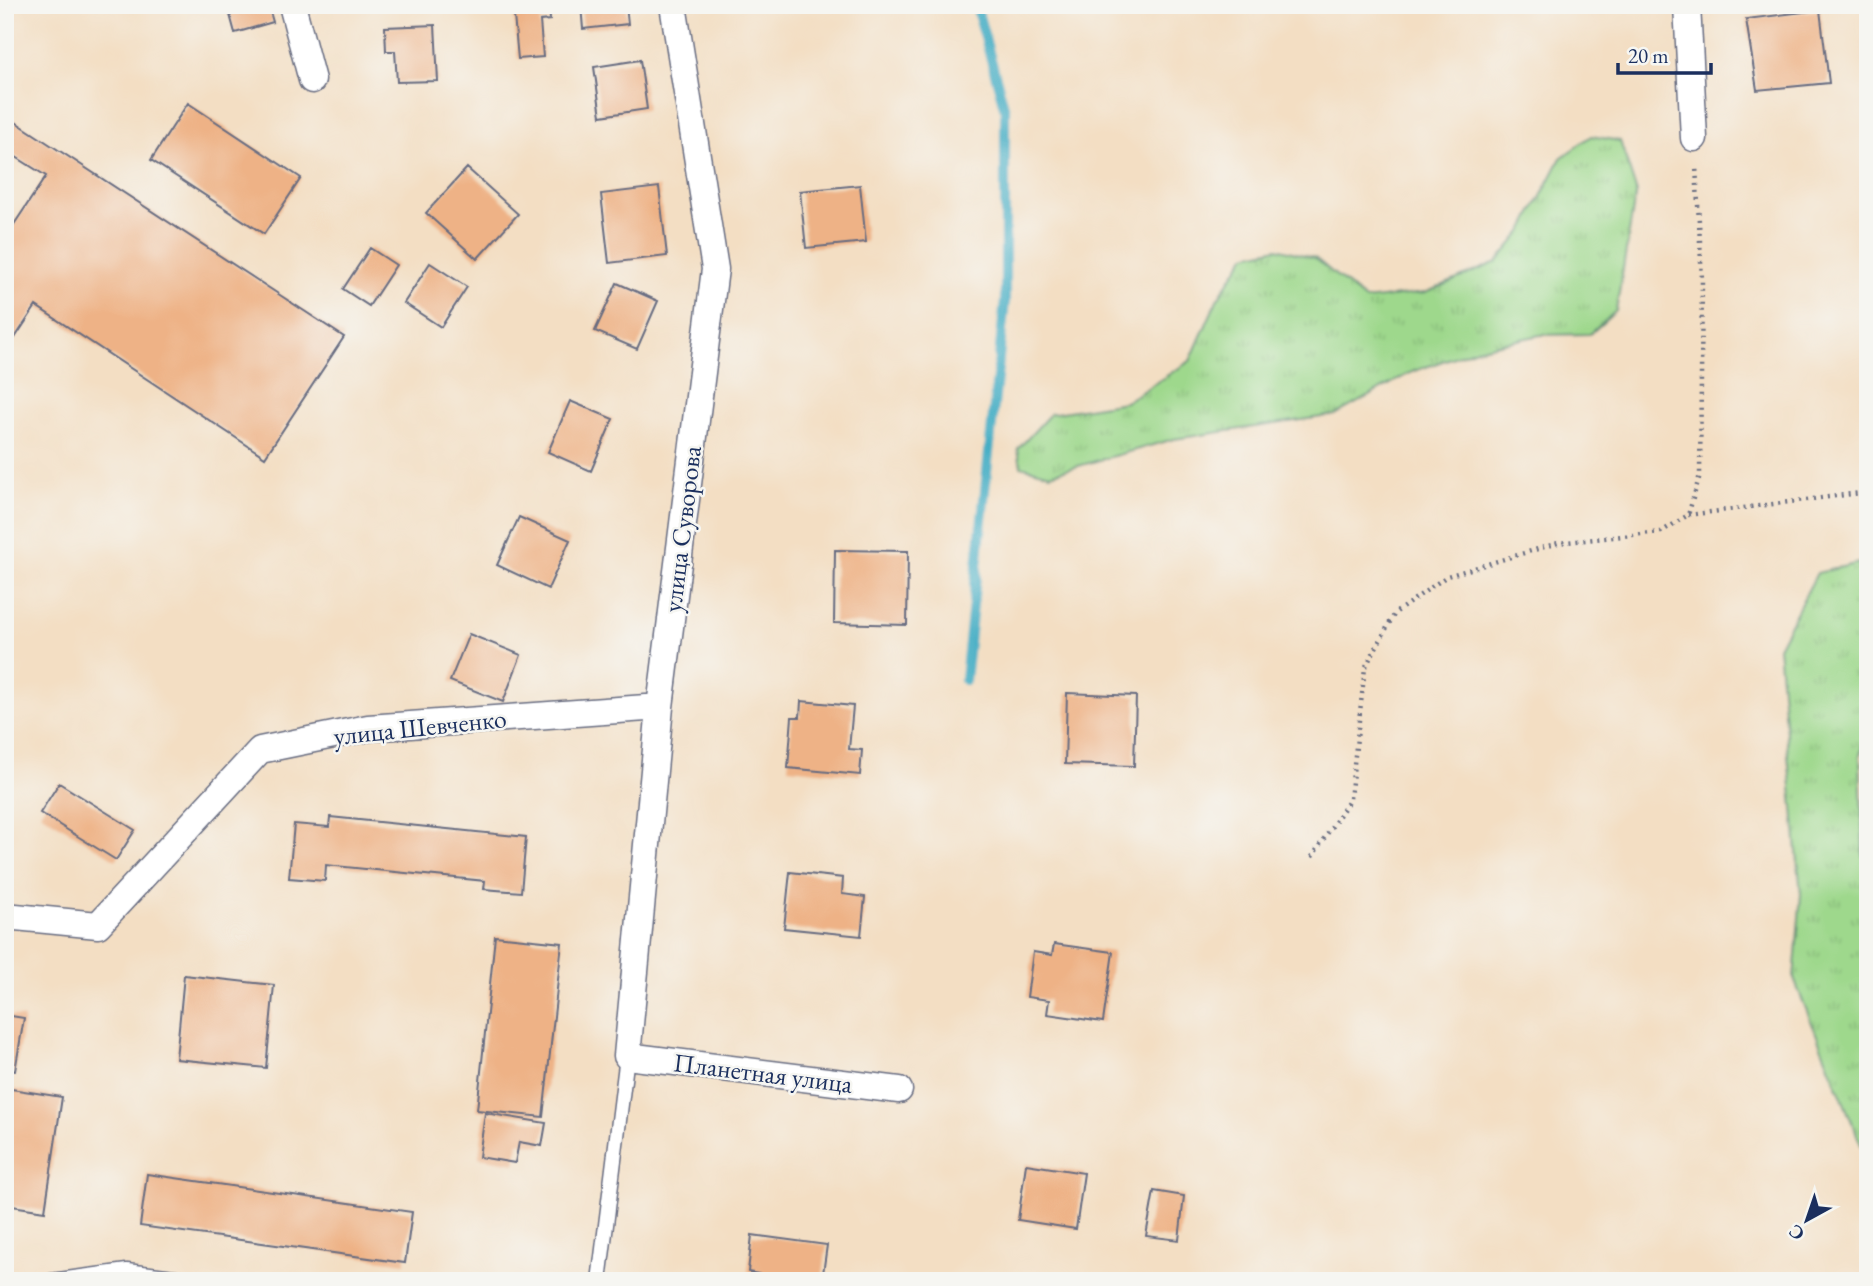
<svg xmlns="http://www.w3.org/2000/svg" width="1873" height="1286" viewBox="0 0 1873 1286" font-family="'EB Garamond',serif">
	<defs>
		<pattern id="grass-tufts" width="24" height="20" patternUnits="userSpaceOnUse" patternTransform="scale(1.75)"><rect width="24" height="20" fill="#9ed88c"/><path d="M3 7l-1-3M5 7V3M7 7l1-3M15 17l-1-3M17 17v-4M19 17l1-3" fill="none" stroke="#88ba7b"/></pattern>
	</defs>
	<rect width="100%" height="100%" fill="#f6f6f2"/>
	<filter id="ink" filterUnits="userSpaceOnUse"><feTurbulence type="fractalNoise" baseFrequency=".0143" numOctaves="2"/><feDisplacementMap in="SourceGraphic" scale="14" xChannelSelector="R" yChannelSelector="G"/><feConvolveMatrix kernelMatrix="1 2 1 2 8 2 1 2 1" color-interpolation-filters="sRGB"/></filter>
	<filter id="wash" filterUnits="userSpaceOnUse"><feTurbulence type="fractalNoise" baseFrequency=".00686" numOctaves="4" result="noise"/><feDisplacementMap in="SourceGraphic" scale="28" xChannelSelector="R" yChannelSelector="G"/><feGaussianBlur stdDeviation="1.57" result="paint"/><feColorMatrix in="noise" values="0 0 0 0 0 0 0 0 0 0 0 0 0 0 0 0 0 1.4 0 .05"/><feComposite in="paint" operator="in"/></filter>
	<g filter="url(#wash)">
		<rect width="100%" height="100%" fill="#f3dec3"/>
		<path fill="url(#grass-tufts)" stroke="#5c8475" stroke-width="2" d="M1591,136L1620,141L1636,190L1616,311L1590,334L1540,335L1476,349L1412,372L1335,415L1174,439L1050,474L1021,466L1018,449L1050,414L1125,402L1190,361L1217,300L1246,255L1277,248L1315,258L1365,300L1425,293L1497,262L1523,231L1561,158Z
			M1867,561L1868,730L1860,755L1863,854L1868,869V1162L1794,979L1801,894L1778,647L1817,573Z"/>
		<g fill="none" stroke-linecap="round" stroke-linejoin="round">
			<path stroke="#45adc4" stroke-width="10" d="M965,680L1005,301V110L976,5"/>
		</g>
		<g id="blocks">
			<path fill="#eeb286" d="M241,5H268L273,22L235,33L229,11Z
				M513,5H549L550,20L540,21L543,57L518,59Z
				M581,5H626L628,24L583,29Z
				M1820,10L1829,83L1757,90L1746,19Z
				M435,25L438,81L397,82L395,51H386L385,27Z
				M640,60L647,109L601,116L594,67Z
				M188,103L301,178L264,234L151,160Z
				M11,119L344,337L265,457L36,306L5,353V238L46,176L5,150V128Z
				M467,168L518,214L477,259L426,213Z
				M860,185L866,242L806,248L800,191Z
				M659,187L667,256L609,263L601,194Z
				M370,248L396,265L369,306L343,289Z
				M430,263L467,287L441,327L404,303Z
				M617,283L658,301L637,349L595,331Z
				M570,401L613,419L591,471L548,452Z
				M519,517L570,540L548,589L497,565Z
				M835,550L908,551L907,625L834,623Z
				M469,634L521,655L503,702L450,681Z
				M1067,693L1136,696L1134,766L1065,764Z
				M801,701L853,706L849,749L862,750L860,775L788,768L792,717H800Z
				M59,783L135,830L116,860L40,813Z
				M330,817L526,837L521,892L484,889L485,881L326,865L325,881L289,878L294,824L329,827Z
				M790,872L843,878L842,894L865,897L861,936L784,928Z
				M495,936L562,943L543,1117L477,1110Z
				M1054,944L1113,952L1103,1022L1047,1014L1049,1000L1027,997L1033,952L1052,955Z
				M184,975L274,985L266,1068L176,1059Z
				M5,1015L24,1018L15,1071L5,1070Z
				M5,1088L62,1097L45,1211L5,1205Z
				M485,1113L546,1123L542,1146L519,1142L515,1163L479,1157Z
				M1026,1164L1084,1173L1076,1229L1018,1220Z
				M147,1174L412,1212L405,1263L140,1226Z
				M1154,1191L1184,1196L1179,1240L1146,1236Z
				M752,1235L827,1245L822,1281H758L759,1274L748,1272Z"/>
		</g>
	</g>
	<g filter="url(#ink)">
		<use href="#blocks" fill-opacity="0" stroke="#676c81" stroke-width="2"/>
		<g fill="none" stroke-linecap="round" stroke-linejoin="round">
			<defs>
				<path id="lane" d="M51,1281L127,1271L205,1281
					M599,1281L627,1056"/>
				<path id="street" d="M292,5L312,80
					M673,5L715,269L660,707L627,1056L899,1090
					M1687,5L1694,138
					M5,916L98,925L260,750L368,728L660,707"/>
			</defs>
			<use href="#lane" stroke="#676c81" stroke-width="17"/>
			<use href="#street" stroke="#676c81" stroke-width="29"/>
			<path stroke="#676c81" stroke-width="4.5" stroke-dasharray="2 5" stroke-linecap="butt" d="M1688,515L1868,492
				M1312,857L1350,799L1365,668L1395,613L1447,576L1558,543L1661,532L1688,515L1700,475L1702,279L1696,166"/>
			<use href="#lane" stroke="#fff" stroke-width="14"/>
			<use href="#street" stroke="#fff" stroke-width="26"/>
		</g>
	</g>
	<g text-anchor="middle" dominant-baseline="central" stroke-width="5" stroke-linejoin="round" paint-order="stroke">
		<g font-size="26" fill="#1b2f5e" stroke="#f6f6f2">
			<text transform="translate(682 529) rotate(-83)">улица Суворова</text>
			<text transform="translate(420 727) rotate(-6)">улица Шевченко</text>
			<text transform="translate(763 1073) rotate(7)">Планетная улица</text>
		</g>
	</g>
	<rect width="1873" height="1286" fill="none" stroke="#f6f6f2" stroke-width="28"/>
	<g transform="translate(1807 1220) rotate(220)" stroke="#f6f6f2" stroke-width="5" paint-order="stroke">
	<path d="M0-5L12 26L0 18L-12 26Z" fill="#1b2f5e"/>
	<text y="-10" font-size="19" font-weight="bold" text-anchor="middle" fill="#1b2f5e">С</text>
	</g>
	<path d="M1618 63v10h93v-10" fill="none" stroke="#1b2f5e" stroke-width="3.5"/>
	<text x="1628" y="63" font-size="21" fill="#1b2f5e" stroke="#f6f6f2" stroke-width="5" paint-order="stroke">20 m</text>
</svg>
